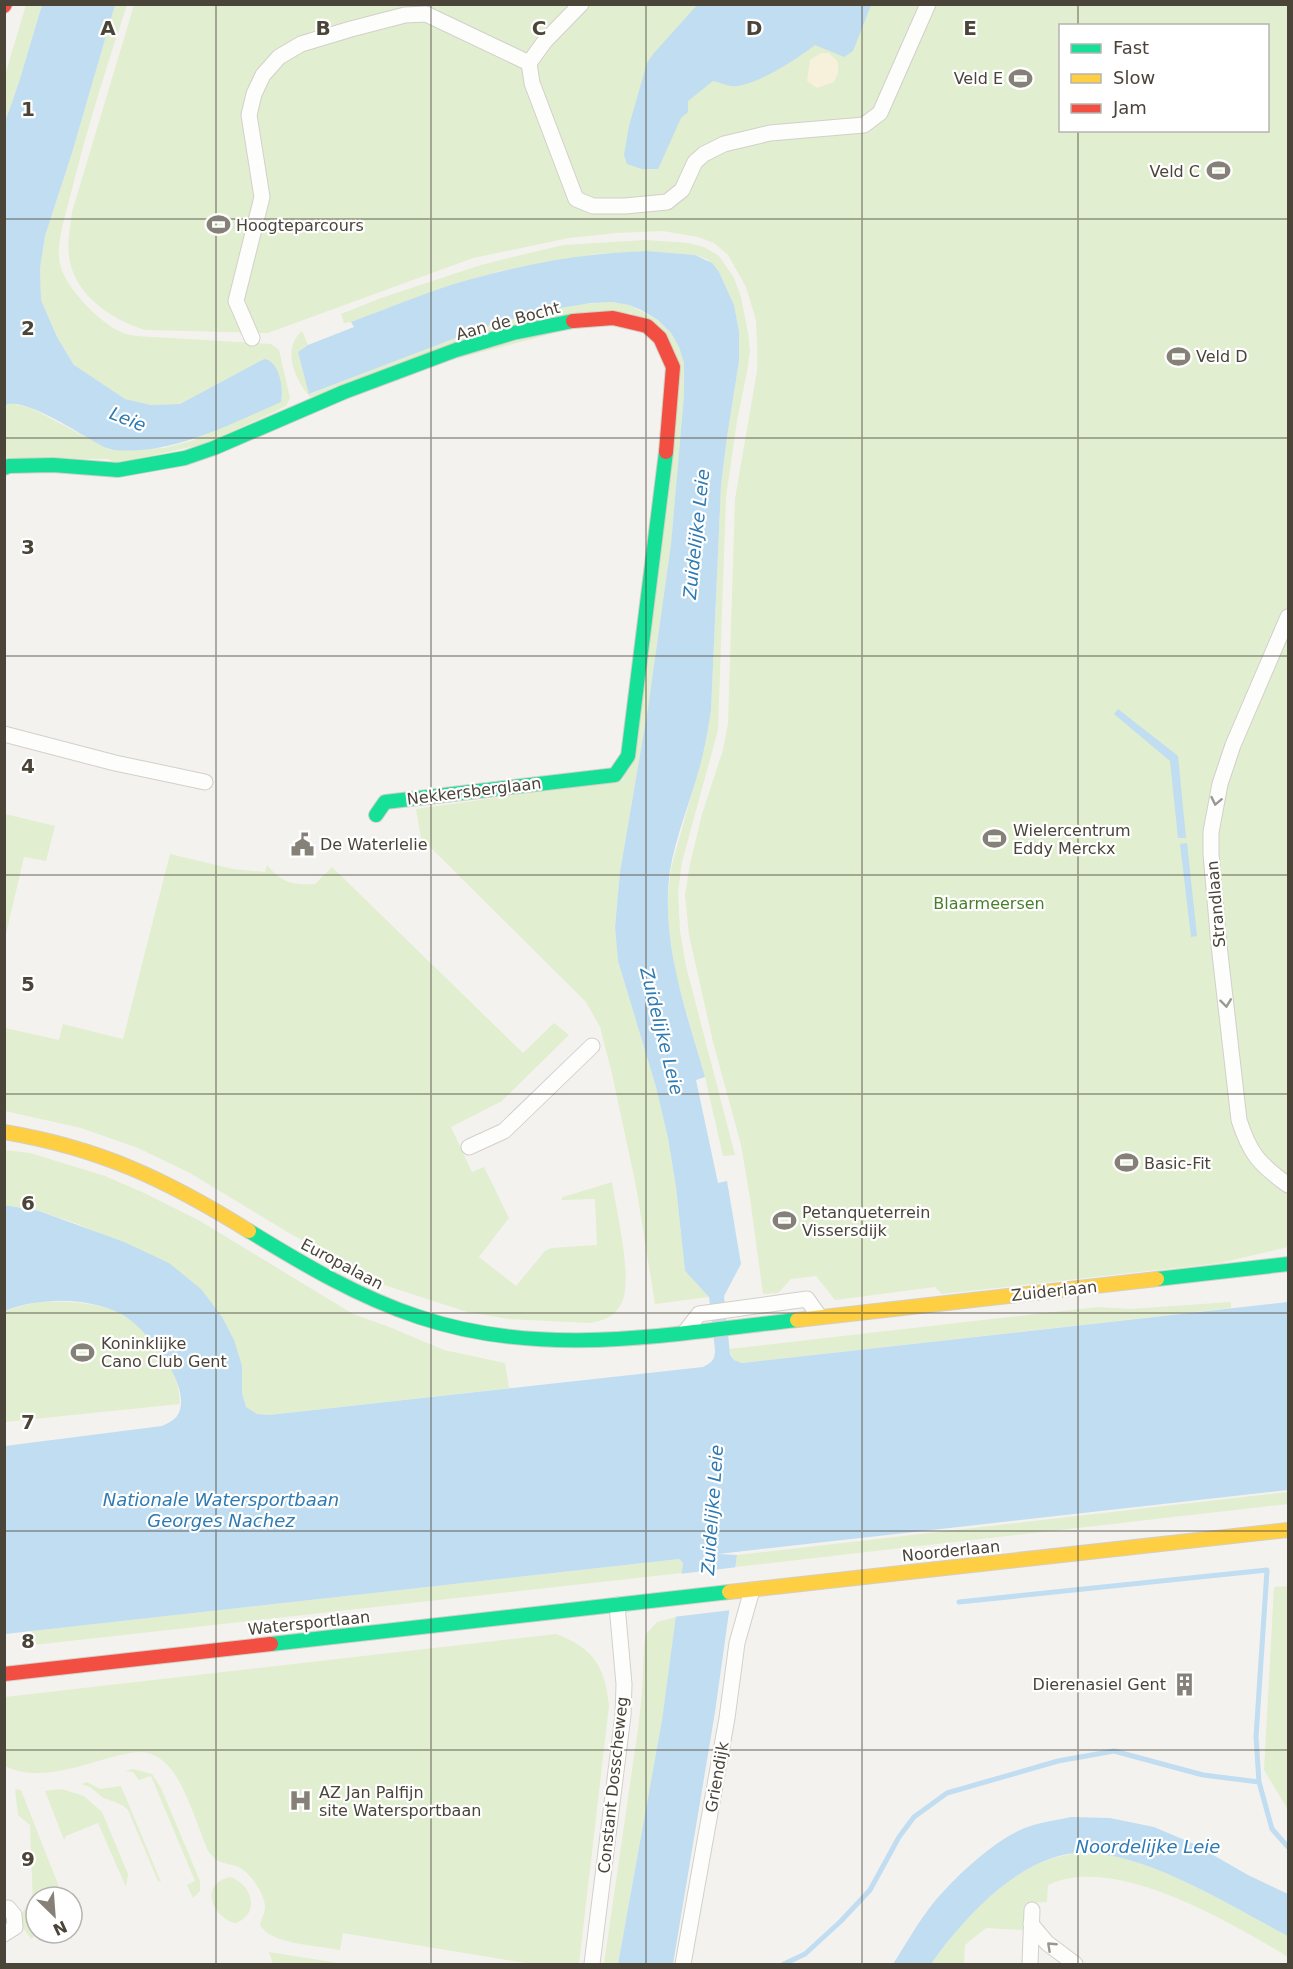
<svg xmlns="http://www.w3.org/2000/svg" width="1293" height="1969" viewBox="0 0 1293 1969" font-family="'DejaVu Sans',sans-serif">
	<rect width="100%" height="100%" fill="#f4f2ee"/>
	<path fill="#e1eecf" fill-rule="evenodd" d="M26,5H42L19,82L5,122V75Z
		M115,5H127C106,68 86,132 70,197C65,218 56,242 60,264C65,287 98,321 119,331C124,334 131,335 136,336L271,344L279,350L290,398L286,406L208,443L119,463L107,459L5,458V405L9,403L31,408L110,450L164,448L191,441L282,400V390L264,359L180,404L151,405L125,399L75,366L57,337L41,300L40,268L45,236L72,153Z
		M134,5H1288V1247L1220,1263L942,1294L935,1287L835,1300L816,1276L791,1279L778,1293L763,1294L750,1198L741,1145L713,1042L689,935L685,895L690,864L702,814L723,750L728,723L735,499L757,371V345L756,320L746,287L728,255L714,243L698,237L663,231L616,233L569,238L473,258L268,333L146,330C114,321 77,297 70,262C66,245 70,229 72,212ZM1060,26H1268V130H1060Z
		M646,240L688,243L704,247L719,256L734,278L741,297L748,333L750,351L747,372L737,421L726,497L718,730L682,862L678,892L680,931L686,966L735,1155L723,1156L705,1077L676,976L668,923V896L671,868L705,746L711,710L721,485L727,437L739,361V331L734,305L719,272L707,259L695,255L647,251L596,254L500,271L452,285L351,322L344,323L341,314L381,298L481,265L521,255L564,245Z
		M612,302L629,305L658,320L671,333L679,347L684,363V395L671,544L648,708L620,872L615,927L618,961L656,1087L668,1138L676,1187L685,1271L709,1297L655,1304L636,1186L612,1074L600,1027L586,1002L421,838L416,809L623,780L676,366L631,313L310,397C295,380 281,349 302,331L308,345L298,352L310,394C348,379 387,364 426,349C486,326 546,304 612,302Z
		M5,814L55,826L46,861L24,857L5,938Z
		M170,854L233,869L265,872L267,865C282,883 292,885 315,884L332,867L523,1053L554,1023L569,1035L502,1101L451,1127L472,1172L484,1167L509,1218L479,1257L516,1286L545,1251L551,1248L597,1245L595,1199L561,1200L563,1197L612,1182C616,1210 635,1284 620,1306C613,1318 601,1321 589,1323L509,1319L467,1312L384,1285L289,1233L190,1173L138,1148L81,1128L5,1111V1028L59,1040L63,1024L123,1039Z
		M4,1150L30,1153L105,1176L142,1192L200,1221L353,1314L387,1326L444,1350L505,1363L509,1388L269,1415L257,1414L246,1407L242,1393V1366L169,1263L75,1223L39,1211L5,1205Z
		M39,1301C66,1302 96,1301 121,1314C140,1323 160,1346 170,1364C177,1376 179,1391 180,1404L5,1422V1311Z
		M1231,1302V1308L742,1363L734,1360L729,1349L1098,1307L1130,1309Z
		M1288,1492V1504L735,1567L737,1555Z
		M679,1559L683,1563L682,1573L33,1645L31,1631Z
		M1288,1586V1810L1264,1770L1274,1587Z
		M676,1617L662,1720L618,1964H604L638,1729L642,1694L644,1646L646,1634L657,1622Z
		M556,1634C594,1648 605,1667 609,1706L579,1964H532L343,1933L340,1950C320,1946 269,1944 260,1925C261,1919 265,1913 265,1907C265,1894 249,1870 236,1866C223,1863 217,1863 208,1851C199,1829 185,1785 170,1768C165,1761 156,1755 148,1753C137,1750 126,1754 116,1756C81,1765 39,1783 5,1766V1697Z
		M133,1769L152,1774L161,1788L200,1881V1891L193,1898L187,1885L195,1881L151,1776L139,1780L133,1772L125,1771Z
		M87,1782L100,1789L121,1786L161,1882L158,1881L128,1810C121,1802 109,1801 102,1797C94,1791 93,1787 81,1784Z
		M15,1789L21,1790L63,1897H36V1933H39L31,1939L20,1924V1917L28,1903L33,1906L30,1825L18,1815Z
		M62,1789L84,1796L102,1812L128,1874L126,1887L98,1823L66,1836L64,1840L45,1791Z
		M1074,1853C1083,1854 1093,1853 1102,1854C1160,1861 1236,1909 1288,1936V1957C1231,1923 1115,1853 1048,1885L1047,1902L1026,1903L1023,1930L986,1928L965,1945L964,1964H931C962,1922 997,1880 1047,1860C1055,1857 1065,1856 1074,1853Z
		M230,1877C252,1884 261,1913 236,1923C213,1919 198,1884 230,1877Z
		M269,1952L338,1963V1964H273Z"/>
	<path fill="#f7f0da" d="M821,53H829L838,62V73L834,82L817,88L807,81L810,60Z"/>
	<path fill="#c0ddf1" d="M698,4L871,5L853,51L844,57L815,45C797,59 759,84 736,86C729,87 719,82 713,81L688,101V112L681,118L658,169H642L627,164L624,155L629,126L647,63L654,53Z
		M42,5H115L72,153L45,236L40,268L41,300L57,337L74,365L125,399L151,405L180,404L264,359C280,361 284,390 281,402C227,425 174,455 114,450C106,449 99,444 93,441C75,431 24,397 5,405V122L19,82Z
		M647,251L695,255L712,263L719,272L734,305L739,331V361L727,437L721,485L711,710C708,730 705,749 699,769C690,802 676,836 670,870C660,941 686,1010 705,1077L696,1080L718,1183L727,1181L741,1264L724,1296L730,1354L734,1360L742,1363L1288,1302V1490L718,1554L737,1555L715,1712L673,1964H618L662,1720L683,1563L679,1559L5,1634V1446L162,1426C168,1423 173,1421 177,1416C196,1388 145,1326 121,1314C87,1297 39,1297 5,1311L4,1205L39,1211L124,1242L169,1263L201,1289L222,1317L234,1340L242,1366V1393L246,1407L257,1414L269,1415L703,1367C711,1363 715,1360 715,1350L709,1297L685,1271L676,1187L668,1138L656,1087L618,961L615,927L620,872L648,708L671,544L684,395V363L679,347L671,333L658,320L641,310L629,305L612,302L591,303L541,311L487,326L309,394L298,352L308,345L354,327L351,322C386,309 420,295 454,284C518,265 581,253 647,251Z
		M1118,709L1178,756L1186,838H1178L1170,761L1114,714Z
		M1187,843L1197,936L1191,937L1180,844Z
		M1071,1817L1110,1818L1154,1827L1194,1844L1248,1875L1288,1894V1936C1230,1906 1141,1848 1075,1853C1016,1859 962,1920 931,1964H893C905,1946 915,1927 928,1910C947,1884 989,1845 1018,1831C1034,1823 1053,1821 1071,1817Z"/>
	<path fill="#f4f2ee" d="M738,1567L732,1610L673,1617L679,1574Z"/>
	<g fill="none" stroke-linecap="round" stroke-linejoin="round">
		<path stroke="#c0ddf1" stroke-width="5" d="M959,1602L1267,1570L1256,1737L1259,1782L1272,1829L1288,1847
			M784,1964L805,1954L841,1921L870,1890L899,1837L914,1817L947,1793L1058,1761L1114,1751L1203,1775L1259,1782"/>
		<defs>
			<path id="street" d="M581,4L545,41L529,63L532,83L576,199L593,206H625L667,202L682,190L695,162L704,154L724,144L770,133L864,125L880,113L928,4
				M252,338L236,301L262,197L249,115L254,94L263,75L279,57L301,44L351,29L405,15L426,14L529,63
				M1288,617L1233,745L1220,784L1211,832V854L1219,945L1239,1120C1250,1154 1259,1164 1288,1185
				M4,734L115,763L205,782
				M469,1147L504,1131L592,1046
				M685,1332L699,1314L807,1299L819,1316
				M1031,1924L1047,1943L1075,1964
				M4,1934L15,1927L14,1915L8,1908
				M592,1964L623,1715L624,1684L617,1605
				M683,1964L727,1718L737,1643L752,1590
				M1030,1964L1032,1910"/>
			<path id="fast" d="M4,468L9,466L53,465L118,470L185,458L214,448L344,392L456,350L513,333L573,321
				M376,815L385,802L615,775L628,756L666,452
				M249,1231C303,1264 358,1297 419,1317C544,1359 669,1334 797,1320
				M1157,1279L1288,1264
				M271,1644L729,1592"/>
			<path id="slow" d="M4,1132C100,1148 167,1180 249,1231
				M797,1320L1157,1279
				M729,1592L1288,1530"/>
			<path id="jam" d="M4,6L5,4
				M573,321L613,318L647,326L660,338L673,367L666,452
				M4,1674L271,1644"/>
		</defs>
		<use href="#street" stroke="#d2d0cb" stroke-width="17"/>
		<use href="#fast" stroke="#d3cfc5" stroke-width="16"/>
		<use href="#slow" stroke="#d3cfc5" stroke-width="16"/>
		<use href="#jam" stroke="#d3cfc5" stroke-width="16"/>
		<use href="#street" stroke="#fdfdfc" stroke-width="15"/>
		<use href="#fast" stroke="#16e098" stroke-width="14"/>
		<use href="#slow" stroke="#ffcf43" stroke-width="14"/>
		<use href="#jam" stroke="#f24e42" stroke-width="14"/>
	</g>
	<defs><path id="oneway-chevron" d="M-2-3.5L2.5 0L-2 3.5" fill="none" stroke-width="1.6" stroke-linecap="round" stroke-linejoin="round" transform="scale(1.5)"/></defs>
	<g stroke="#9b9791">
		<use href="#oneway-chevron" transform="translate(1216 801) rotate(102)"/>
		<use href="#oneway-chevron" transform="translate(1226 1003) rotate(83)"/>
		<use href="#oneway-chevron" transform="translate(1051 1946) rotate(-137)"/>
	</g>
	<path fill="none" stroke="#4b4439" stroke-width="1.5" stroke-opacity="0.55" d="M216,4V1964M431,4V1964M646,4V1964M862,4V1964M1078,4V26M1078,130V1964M4,219H1288M4,438H1288M4,656H1288M4,875H1288M4,1094H1288M4,1313H1288M4,1531H1288M4,1750H1288"/>
	<defs>
		<symbol id="stadium-bare" viewBox="-9 -9 18 18"><path d="M0-5a6.5 5 0 1 0 0 10a6.5 5 0 1 0 0-10ZM-3.5-1.8h7v3.6h-7Z" fill="#868178" stroke="#fff" stroke-width="2.5" paint-order="stroke"/></symbol>
		<symbol id="civic-bare" viewBox="-9 -9 18 18"><path d="M-.6-6.5H3V-4.5H.6V-3L4-1V1h2V6H-6V1h2V-1L-.6-3ZM-1.2 2.5V6h2.4V2.5Z" fill="#868178" stroke="#fff" stroke-width="2.5" paint-order="stroke"/></symbol>
		<symbol id="building-bare" viewBox="-9 -9 18 18"><path d="M-4-6H4V6H1V3H-1V6H-4ZM-2.5-4.3h1.7v1.8h-1.7ZM.8-4.3h1.7v1.8H.8ZM-2.5-1h1.7V.8h-1.7ZM.8-1h1.7V.8H.8Z" fill="#868178" stroke="#fff" stroke-width="2.5" paint-order="stroke"/></symbol>
		<symbol id="hospital-bare" viewBox="-9 -9 18 18"><path d="M-5-5h3v3.5h4V-5h3V5h-3V1.5h-4V5h-3Z" fill="#868178" stroke="#fff" stroke-width="2.5" paint-order="stroke"/></symbol>
	</defs>
	<g fill-rule="evenodd">
		<use href="#stadium-bare" x="1004" y="62" width="33" height="33"/>
		<use href="#stadium-bare" x="1202" y="154" width="33" height="33"/>
		<use href="#stadium-bare" x="202" y="208" width="33" height="33"/>
		<use href="#stadium-bare" x="1162" y="340" width="33" height="33"/>
		<use href="#stadium-bare" x="978" y="822" width="33" height="33"/>
		<use href="#civic-bare" x="286" y="828" width="33" height="33"/>
		<use href="#stadium-bare" x="1110" y="1146" width="33" height="33"/>
		<use href="#stadium-bare" x="768" y="1204" width="33" height="33"/>
		<use href="#stadium-bare" x="66" y="1336" width="33" height="33"/>
		<use href="#building-bare" x="1168" y="1668" width="33" height="33"/>
		<use href="#hospital-bare" x="284" y="1784" width="33" height="33"/>
	</g>
	<g text-anchor="middle" dominant-baseline="central" stroke-width="4.5" stroke-linejoin="round" paint-order="stroke">
		<g font-size="16" fill="#4b4439" stroke="#fff" text-anchor="start">
			<text x="1003" y="78" text-anchor="end">Veld E</text>
			<text x="1200" y="171" text-anchor="end">Veld C</text>
			<text x="236" y="225">Hoogteparcours</text>
			<text x="1196" y="356">Veld D</text>
			<text x="1013" y="830">Wielercentrum<tspan x="1013" dy="18">Eddy Merckx</tspan></text>
			<text x="320" y="844">De Waterlelie</text>
			<text x="1144" y="1163">Basic-Fit</text>
			<text x="802" y="1212">Petanqueterrein<tspan x="802" dy="18">Vissersdijk</tspan></text>
			<text x="101" y="1343">Koninklijke<tspan x="101" dy="18">Cano Club Gent</tspan></text>
			<text x="1166" y="1684" text-anchor="end">Dierenasiel Gent</text>
			<text x="319" y="1792">AZ Jan Palfijn<tspan x="319" dy="18">site Watersportbaan</tspan></text>
		</g>
		<g font-size="16" fill="#4b4439" stroke="#fff">
			<text transform="translate(508 321) rotate(-15)">Aan de Bocht</text>
			<text transform="translate(474 791) rotate(-7)">Nekkersberglaan</text>
			<text transform="translate(1216 904) rotate(-95)">Strandlaan</text>
			<text transform="translate(342 1264) rotate(28)">Europalaan</text>
			<text transform="translate(1054 1291) rotate(-6)">Zuiderlaan</text>
			<text transform="translate(951 1551) rotate(-6)">Noorderlaan</text>
			<text transform="translate(309 1623) rotate(-6)">Watersportlaan</text>
			<text transform="translate(717 1777) rotate(-80)">Griendijk</text>
			<text transform="translate(613 1785) rotate(-84)">Constant Dosscheweg</text>
		</g>
		<g font-size="16" fill="#4a7f2a" stroke="#fff">
			<text x="989" y="903">Blaarmeersen</text>
		</g>
		<g font-size="18" font-style="italic" fill="#2e7ab2" stroke="#fff">
			<text transform="translate(128 419) rotate(22)">Leie</text>
			<text transform="translate(696 534) rotate(-84)">Zuidelijke Leie</text>
			<text transform="translate(662 1031) rotate(76)">Zuidelijke Leie</text>
			<text x="221" y="1499">Nationale Watersportbaan<tspan x="221" dy="21">Georges Nachez</tspan></text>
			<text transform="translate(712 1510) rotate(-86)">Zuidelijke Leie</text>
			<text x="1148" y="1846">Noordelijke Leie</text>
		</g>
	</g>
	<g font-size="20" text-anchor="middle" font-weight="bold" fill="#4b4439" stroke="#fff" stroke-width="4.5" stroke-linejoin="round" paint-order="stroke">
		<text x="108" y="35">A</text>
		<text x="323" y="35">B</text>
		<text x="539" y="35">C</text>
		<text x="754" y="35">D</text>
		<text x="970" y="35">E</text>
		<text x="28" y="116">1</text>
		<text x="28" y="335">2</text>
		<text x="28" y="554">3</text>
		<text x="28" y="773">4</text>
		<text x="28" y="991">5</text>
		<text x="28" y="1210">6</text>
		<text x="28" y="1429">7</text>
		<text x="28" y="1648">8</text>
		<text x="28" y="1866">9</text>
	</g>
	<rect width="1293" height="1969" fill="none" stroke="#4b4439" stroke-width="12"/>
	<rect x="1059" y="24" width="210" height="108" fill="#ffffff" stroke="#b7b4b0" stroke-width="1.5"/>
	<rect x="1071" y="44" width="30" height="9" fill="#16e098" stroke="#b7b4b0" stroke-width="1.5"/>
	<text x="1113" y="54" font-size="18" fill="#4b4439">Fast</text>
	<rect x="1071" y="74" width="30" height="9" fill="#ffcf43" stroke="#b7b4b0" stroke-width="1.5"/>
	<text x="1113" y="84" font-size="18" fill="#4b4439">Slow</text>
	<rect x="1071" y="104" width="30" height="9" fill="#f24e42" stroke="#b7b4b0" stroke-width="1.5"/>
	<text x="1113" y="114" font-size="18" fill="#4b4439">Jam</text>
	<g transform="translate(54 1915) rotate(155)"><circle r="28" fill="#ffffff" stroke="#b7b4b0" stroke-width="1.5"/>
	<path d="M0-4.5L10 22L0 15L-10 22Z" fill="#868178"/>
	<text y="-9" font-size="16" font-weight="bold" text-anchor="middle" fill="#4b4439">N</text>
	</g>
</svg>
